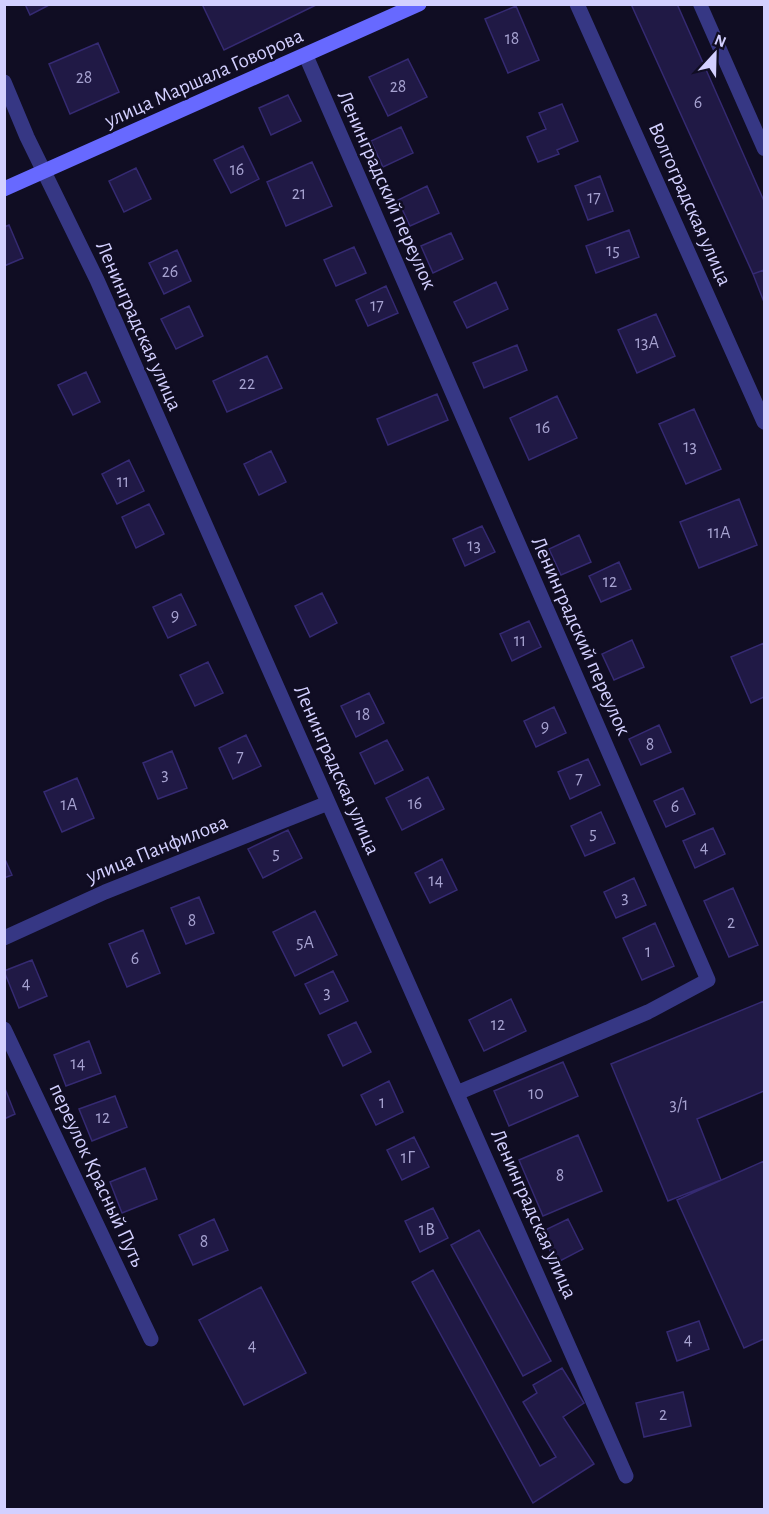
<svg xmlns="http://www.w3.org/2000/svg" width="769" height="1514" viewBox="0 0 769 1514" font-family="'Alegreya Sans',sans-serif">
	<rect width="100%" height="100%" fill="#100d23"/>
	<path fill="#201945" stroke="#352a72" stroke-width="1.5" d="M25,4H51L30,15Z
		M202,4H318L224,50Z
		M631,4H677L764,201V270L753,274Z
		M516,6L539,60L508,73L485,19Z
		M98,43L119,92L70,114L49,64Z
		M408,59L427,97L388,116L369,77Z
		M288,95L301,121L271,135L259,108Z
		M562,104L578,141L557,150L559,154L538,162L527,137L546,129L539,113Z
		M401,127L413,153L383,167L371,141Z
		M243,146L259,179L231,193L214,160Z
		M312,162L332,206L286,226L267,182Z
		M136,168L151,199L124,212L109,181Z
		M600,176L613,211L588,220L575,186Z
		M427,186L439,213L410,226L398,200Z
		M9,225L23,258L4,266V227Z
		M629,230L639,257L596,273L586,246Z
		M451,233L463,259L433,273L421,246Z
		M354,247L366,273L336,286L324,260Z
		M177,250L191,281L164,294L149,263Z
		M764,270V302L753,274Z
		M496,282L508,309L467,328L454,302Z
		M386,286L398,313L368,326L356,300Z
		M189,306L203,336L176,349L161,319Z
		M656,314L675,356L637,373L618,330Z
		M517,345L527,370L484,388L473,363Z
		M267,356L282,388L227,412L213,381Z
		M86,372L100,402L73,415L58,385Z
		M437,394L448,420L388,445L377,419Z
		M557,396L577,438L529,460L510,418Z
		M694,409L721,469L686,484L659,424Z
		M271,451L286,482L259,495L244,464Z
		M129,460L144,491L117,504L102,474Z
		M739,499L757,545L699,568L680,522Z
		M149,504L164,534L136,548L122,517Z
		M482,526L495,552L465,566L453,539Z
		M579,535L591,562L561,575L549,549Z
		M619,562L631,589L601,602L589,576Z
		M322,593L337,623L310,637L295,606Z
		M181,594L196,625L168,638L153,607Z
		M529,621L541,647L512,661L500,634Z
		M632,640L644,667L614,680L602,654Z
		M764,643V697L751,703L731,657Z
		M208,662L223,693L195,706L180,675Z
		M369,693L384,723L356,737L341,706Z
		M554,707L566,733L536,747L524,721Z
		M659,725L671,752L641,765L629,739Z
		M246,735L261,766L233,779L219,748Z
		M387,740L403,770L375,784L360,753Z
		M172,751L187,788L158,799L143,763Z
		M588,759L600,785L570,799L558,772Z
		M428,777L444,809L402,830L386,798Z
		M77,778L94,818L62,832L44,792Z
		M683,788L695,814L666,827L654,801Z
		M601,812L615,843L585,856L571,826Z
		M713,828L725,854L695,868L683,841Z
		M288,830L302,858L263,878L248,849Z
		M4,857L12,875L4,878Z
		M442,859L457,890L430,903L415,873Z
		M634,878L646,905L616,918L604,892Z
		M733,888L758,945L729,957L704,901Z
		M199,897L214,933L186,944L171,908Z
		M315,911L337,955L295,976L273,932Z
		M655,923L674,966L642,980L623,938Z
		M143,930L160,973L127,987L109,944Z
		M32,960L47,996L19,1008L4,971Z
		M333,971L348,1001L320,1014L305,984Z
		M511,999L526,1031L484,1051L469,1020Z
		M764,1001V1091L697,1119L721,1180L668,1201L611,1064Z
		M356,1022L371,1052L343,1066L328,1035Z
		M89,1041L101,1073L66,1086L54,1055Z
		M563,1062L578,1096L509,1126L494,1091Z
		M389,1081L403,1112L376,1125L361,1095Z
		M4,1086L15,1114L4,1119Z
		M115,1096L127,1127L92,1141L79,1109Z
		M578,1135L602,1191L543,1216L519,1160Z
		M414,1137L429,1167L402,1180L387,1150Z
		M764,1161V1339L744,1348L677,1200Z
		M145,1168L157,1199L122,1213L110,1182Z
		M433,1208L448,1238L420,1252L405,1221Z
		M214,1219L228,1250L193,1265L179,1235Z
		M568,1219L583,1249L556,1263L541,1232Z
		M479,1230L551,1361L523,1376L451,1245Z
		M433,1270L540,1466L556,1457L523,1402L537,1393L533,1385L562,1368L584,1403L563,1417L594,1464L533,1503L412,1282Z
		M261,1287L306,1373L244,1405L199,1320Z
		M699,1321L709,1349L677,1361L667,1332Z
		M683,1392L691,1426L644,1437L636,1403Z"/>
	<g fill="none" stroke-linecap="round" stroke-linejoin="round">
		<path stroke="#363784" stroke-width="14" d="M700,4L764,149"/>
		<path stroke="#363784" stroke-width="15" d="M577,4L764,422
			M306,56L708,980L648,1012L457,1093
			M4,82L27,137L97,280L626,1476
			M4,938L105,892L328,803
			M4,1029L151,1339"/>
		<path stroke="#6769ff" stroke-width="15" d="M4,189L419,4"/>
	</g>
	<g text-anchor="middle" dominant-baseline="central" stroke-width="5" stroke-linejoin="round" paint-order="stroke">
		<g font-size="18" fill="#a6a2d0">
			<text x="512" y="39">18</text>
			<text x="84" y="78">28</text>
			<text x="398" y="87">28</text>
			<text x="698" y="103">6</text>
			<text x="237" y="170">16</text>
			<text x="299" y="194">21</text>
			<text x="594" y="198">17</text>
			<text x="613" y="251">15</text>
			<text x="170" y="272">26</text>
			<text x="377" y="306">17</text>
			<text x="647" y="343">13А</text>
			<text x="247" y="384">22</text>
			<text x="543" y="428">16</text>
			<text x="690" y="447">13</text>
			<text x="123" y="482">11</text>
			<text x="719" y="533">11А</text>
			<text x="474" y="546">13</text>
			<text x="610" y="582">12</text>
			<text x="175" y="616">9</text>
			<text x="520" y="641">11</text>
			<text x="363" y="715">18</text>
			<text x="545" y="727">9</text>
			<text x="650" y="745">8</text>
			<text x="240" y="757">7</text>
			<text x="165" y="775">3</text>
			<text x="579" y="779">7</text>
			<text x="415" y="804">16</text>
			<text x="69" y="805">1А</text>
			<text x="675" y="807">6</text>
			<text x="593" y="834">5</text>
			<text x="704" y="848">4</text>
			<text x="276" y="854">5</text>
			<text x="436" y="881">14</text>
			<text x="625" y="898">3</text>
			<text x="192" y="921">8</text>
			<text x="731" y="923">2</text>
			<text x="305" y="943">5А</text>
			<text x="648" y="952">1</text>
			<text x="135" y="959">6</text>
			<text x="26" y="984">4</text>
			<text x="327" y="993">3</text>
			<text x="498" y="1025">12</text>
			<text x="78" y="1064">14</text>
			<text x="536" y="1094">10</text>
			<text x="382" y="1103">1</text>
			<text x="679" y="1105">3/1</text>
			<text x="103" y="1118">12</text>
			<text x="408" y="1158">1Г</text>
			<text x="560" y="1176">8</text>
			<text x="427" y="1230">1В</text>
			<text x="204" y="1242">8</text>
			<text x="688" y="1340">4</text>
			<text x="252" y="1346">4</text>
			<text x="663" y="1415">2</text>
		</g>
		<g font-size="21" fill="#d3d0ff" stroke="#100d23">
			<text transform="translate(204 78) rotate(-24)">улица Маршала Говорова</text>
			<text transform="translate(387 190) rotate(66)">Ленинградский переулок</text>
			<text transform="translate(690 204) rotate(66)">Волгоградская улица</text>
			<text transform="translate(139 326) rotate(66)">Ленинградская улица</text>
			<text transform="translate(581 636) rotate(66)">Ленинградский переулок</text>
			<text transform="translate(337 770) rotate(66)">Ленинградская улица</text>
			<text transform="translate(157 849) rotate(-22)">улица Панфилова</text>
			<text transform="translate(97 1175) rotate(65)">переулок Красный Путь</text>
			<text transform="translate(534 1214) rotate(66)">Ленинградская улица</text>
		</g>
	</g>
	<rect width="769" height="1514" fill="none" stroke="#d3d0ff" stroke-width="12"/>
	<g transform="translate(715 54) rotate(22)" stroke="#100d23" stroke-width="4.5" paint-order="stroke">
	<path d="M0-4.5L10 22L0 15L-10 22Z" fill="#d3d0ff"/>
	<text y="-9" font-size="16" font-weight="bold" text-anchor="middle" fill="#d3d0ff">N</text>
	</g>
</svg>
